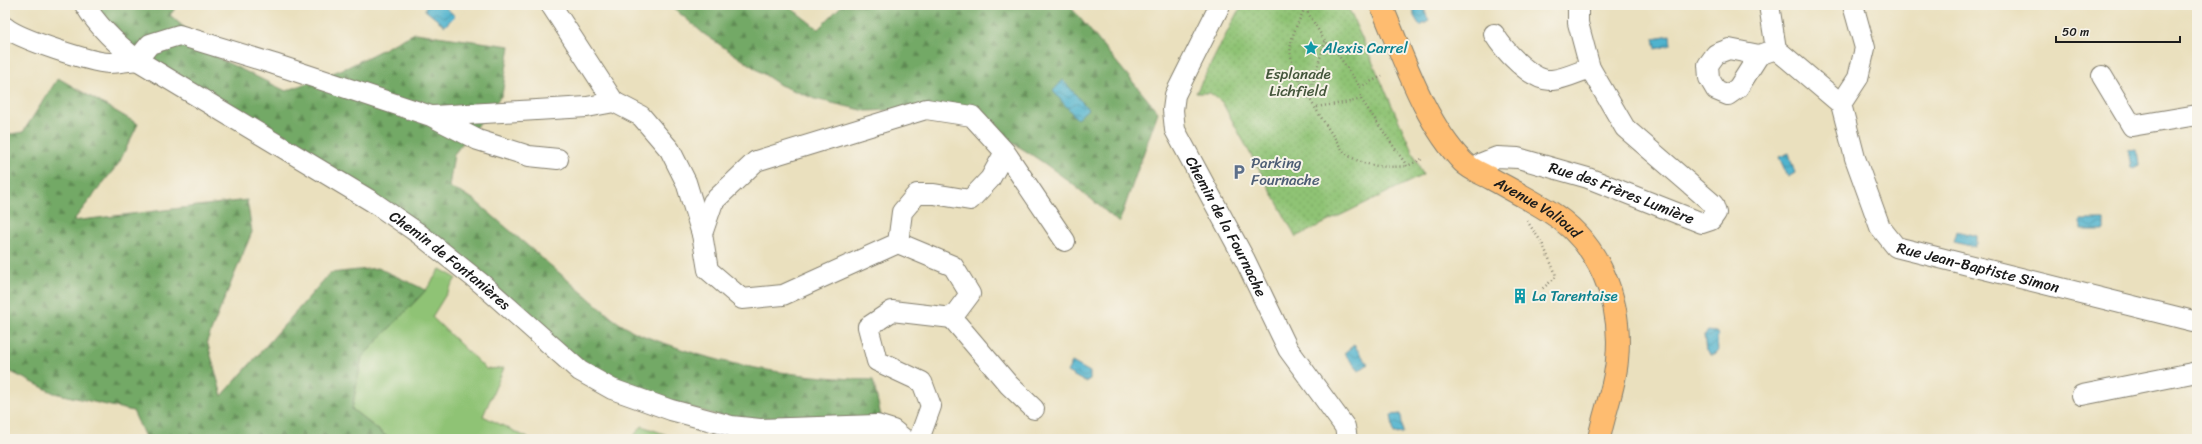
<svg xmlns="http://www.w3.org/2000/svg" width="2202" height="444" viewBox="0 0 2202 444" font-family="Sriracha,sans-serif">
	<defs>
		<pattern id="forest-firs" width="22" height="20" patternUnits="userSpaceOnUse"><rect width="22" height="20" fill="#73a966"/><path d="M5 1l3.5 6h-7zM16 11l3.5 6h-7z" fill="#5e8953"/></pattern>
		<pattern id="park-dots" width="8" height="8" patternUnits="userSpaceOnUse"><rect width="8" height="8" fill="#8fc374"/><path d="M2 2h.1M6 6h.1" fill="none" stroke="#7ba764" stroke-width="1.8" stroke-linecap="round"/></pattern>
		<pattern id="water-waves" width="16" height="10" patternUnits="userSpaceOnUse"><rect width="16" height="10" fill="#4fb3ce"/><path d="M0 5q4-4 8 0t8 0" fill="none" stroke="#4191a6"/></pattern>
	</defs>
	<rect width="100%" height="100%" fill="#f7f3e8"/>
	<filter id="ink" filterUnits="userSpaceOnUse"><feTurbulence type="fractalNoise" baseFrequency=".025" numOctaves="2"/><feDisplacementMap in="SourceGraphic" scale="8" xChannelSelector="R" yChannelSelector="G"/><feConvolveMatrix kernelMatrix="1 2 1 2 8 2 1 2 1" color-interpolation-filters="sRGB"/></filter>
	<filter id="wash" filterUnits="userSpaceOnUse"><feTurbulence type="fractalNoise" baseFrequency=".012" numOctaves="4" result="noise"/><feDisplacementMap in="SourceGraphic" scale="16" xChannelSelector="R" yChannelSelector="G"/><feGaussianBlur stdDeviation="0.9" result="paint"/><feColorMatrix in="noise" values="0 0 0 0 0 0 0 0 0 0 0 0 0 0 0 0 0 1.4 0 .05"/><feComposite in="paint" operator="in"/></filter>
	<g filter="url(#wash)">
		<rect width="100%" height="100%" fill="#eae0be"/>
		<path fill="#8fc374" stroke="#567048" d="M440,269L456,278L432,317L486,369L504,368L483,416L530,439H390L352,409L362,357L426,290Z
			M642,426L667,435L665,439H631Z"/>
		<path fill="url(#forest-firs)" stroke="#486241" d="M95,5H178L170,15L220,59L286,91L348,67L415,33L510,46L502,95L454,154L449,187L473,199L612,318C630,332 649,338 670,345C735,369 803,377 873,380L886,439H762L749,425L614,384L185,79L128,43Z
			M670,5H787L818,29L842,5H1069L1158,112L1119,223C1081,189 1030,149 984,128L896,110L866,111L815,99L780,85L704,34Z
			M58,78L138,124L119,163L73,221L247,200L252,232L207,341L222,396L330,273L378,268L426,290L362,357L352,409L389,439H146L133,411L54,393L5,369V135L23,132Z"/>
		<path fill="url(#park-dots)" stroke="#567048" d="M1245,5H1347L1423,175L1296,237L1222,102L1210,93H1196L1238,11Z"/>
		<path fill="url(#water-waves)" stroke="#366875" d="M426,5H443L455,16L445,26L425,10Z
			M1414,5H1425V12L1429,21L1420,26L1414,16Z
			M1670,35L1671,45L1656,49L1654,38Z
			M1063,80L1088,109L1077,119L1053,91Z
			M2137,149L2139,166L2135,168L2131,167L2128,150Z
			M1789,153L1795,173L1788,177L1779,157Z
			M2081,220H2104V230H2081Z
			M1956,231L1977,236V244H1976L1975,247L1953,242Z
			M1708,331L1716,332L1719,335L1717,338L1718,351L1714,355H1710L1706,351L1704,335Z
			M1354,345L1368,364L1359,371L1344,353Z
			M1072,362L1090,372V379L1085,382L1067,372Z
			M1401,414L1403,433L1394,434L1391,415Z"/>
	</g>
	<g filter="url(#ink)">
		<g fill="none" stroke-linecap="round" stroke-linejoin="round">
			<defs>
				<g id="minor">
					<path id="s1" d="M85,5C98,27 117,44 137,60L373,202L418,233L482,284L580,371L612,389L671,410L731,426L760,429L877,425L893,430L904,439"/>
					<path d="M551,5L614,102"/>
					<path id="s2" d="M1220,5L1175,95L1173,110L1175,130L1245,260L1288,349L1345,427L1347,439"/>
					<path d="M1769,5L1776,49L1841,104"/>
					<path id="s3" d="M1853,5L1865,48L1858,78L1841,104L1855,158L1880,227L1896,247L2197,322"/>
					<path d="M5,27C19,39 90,62 109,63C118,63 128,61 137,60"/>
					<path d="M1494,34C1503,49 1532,82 1552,80C1564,79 1578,72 1590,68"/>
					<path d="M1759,55L1738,88L1728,95L1716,90L1709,78L1708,65L1716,54L1729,49L1759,55L1776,49"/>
					<path d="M137,60L150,44L179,35L274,64L431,116L478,140L529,156L558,159"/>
					<path d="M2102,76L2132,126L2197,115"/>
					<path d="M433,116L587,107L614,102L641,116L670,150L686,182L702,234"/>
					<path d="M1005,152L990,179L970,200L934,194H917L902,212L898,243L783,295L742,299L708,270L702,234L713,202L756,161L926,109L972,116L1005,152L1065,241"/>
					<path id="s4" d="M1477,171L1482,163L1497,157L1518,158L1588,178L1702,223L1711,220L1716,213L1713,204L1625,128L1590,68L1578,23V5"/>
					<path d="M898,243L953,266L970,294L952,318L892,311L868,327L877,361L922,382L931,406L919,439"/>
					<path d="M952,318L1009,385L1034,409"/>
					<path d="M2082,395L2197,372"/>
				</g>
				<g id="major">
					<path id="s5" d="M1381,5C1403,56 1424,122 1463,162C1471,170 1483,174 1492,179C1510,189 1529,199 1547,210C1599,241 1623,301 1617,360C1615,387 1604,412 1599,439"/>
				</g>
			</defs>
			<use href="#minor" stroke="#837e6d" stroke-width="22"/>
			<use href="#major" stroke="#837e6d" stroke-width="24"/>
			<path stroke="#837e6d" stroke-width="2.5" stroke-dasharray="1 3" stroke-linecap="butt" d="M1306,5L1305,8L1325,41L1337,53L1360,87L1361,99L1407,166L1422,159
				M1305,8C1298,23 1288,40 1291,57C1295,81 1329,129 1343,151C1361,167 1383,168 1407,166
				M1360,87L1384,75
				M1309,96L1325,41
				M1317,107C1332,104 1346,104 1361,99
				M1527,221L1542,243L1555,272L1556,277L1542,289"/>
			<use href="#minor" stroke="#fff" stroke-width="20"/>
			<use href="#major" stroke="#febc70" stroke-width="22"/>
		</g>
	</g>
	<defs>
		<symbol id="sight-bare" viewBox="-9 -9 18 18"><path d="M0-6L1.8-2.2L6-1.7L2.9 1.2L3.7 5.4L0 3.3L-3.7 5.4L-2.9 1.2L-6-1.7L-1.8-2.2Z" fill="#0f9aa8" stroke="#f7f3e8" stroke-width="2.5" paint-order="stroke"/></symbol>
		<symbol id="parking-bare" viewBox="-9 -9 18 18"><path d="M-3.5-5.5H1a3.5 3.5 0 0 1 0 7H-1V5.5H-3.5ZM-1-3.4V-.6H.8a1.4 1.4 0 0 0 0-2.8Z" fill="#5c6f8a" stroke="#f7f3e8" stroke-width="2.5" paint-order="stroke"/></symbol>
		<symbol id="building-bare" viewBox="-9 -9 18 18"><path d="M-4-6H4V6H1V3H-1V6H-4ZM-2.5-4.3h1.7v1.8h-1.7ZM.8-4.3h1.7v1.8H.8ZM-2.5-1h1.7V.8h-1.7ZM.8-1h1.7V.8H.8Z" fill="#0f9aa8" stroke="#f7f3e8" stroke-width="2.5" paint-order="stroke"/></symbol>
	</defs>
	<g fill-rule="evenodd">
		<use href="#sight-bare" x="1300" y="37" width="22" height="22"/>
		<use href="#parking-bare" x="1228" y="161" width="22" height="22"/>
		<use href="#building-bare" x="1509" y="285" width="22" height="22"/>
	</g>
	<g text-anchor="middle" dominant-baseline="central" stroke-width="4" stroke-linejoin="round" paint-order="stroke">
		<g font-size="15" fill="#0d838f" stroke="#f7f3e8" text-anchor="start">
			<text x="1323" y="48">Alexis Carrel</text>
			<text x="1532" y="296">La Tarentaise</text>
		</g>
		<g font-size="15" fill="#44563b" stroke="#f7f3e8">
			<text x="1298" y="74">Esplanade<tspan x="1298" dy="17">Lichfield</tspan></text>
		</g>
		<g font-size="15" fill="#4e5e75" stroke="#f7f3e8" text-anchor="start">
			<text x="1251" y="163">Parking<tspan x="1251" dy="17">Fournache</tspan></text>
		</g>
		<g font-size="15" fill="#1c1c1c" stroke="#f7f3e8">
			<text stroke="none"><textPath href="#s4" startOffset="156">Rue des Frères Lumière</textPath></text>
			<text stroke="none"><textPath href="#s5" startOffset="266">Avenue Valioud</textPath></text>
			<text stroke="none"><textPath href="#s2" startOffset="245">Chemin de la Fournache</textPath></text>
			<text stroke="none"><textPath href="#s1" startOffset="448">Chemin de Fontanières</textPath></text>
			<text stroke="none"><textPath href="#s3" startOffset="346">Rue Jean-Baptiste Simon</textPath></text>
		</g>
	</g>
	<rect width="2202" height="444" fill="none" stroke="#f7f3e8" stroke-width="20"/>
	<path d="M2056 36v6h124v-6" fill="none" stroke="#1c1c1c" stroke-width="2"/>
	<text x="2062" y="36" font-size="12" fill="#1c1c1c" stroke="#f7f3e8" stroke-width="3" paint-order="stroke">50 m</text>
</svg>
